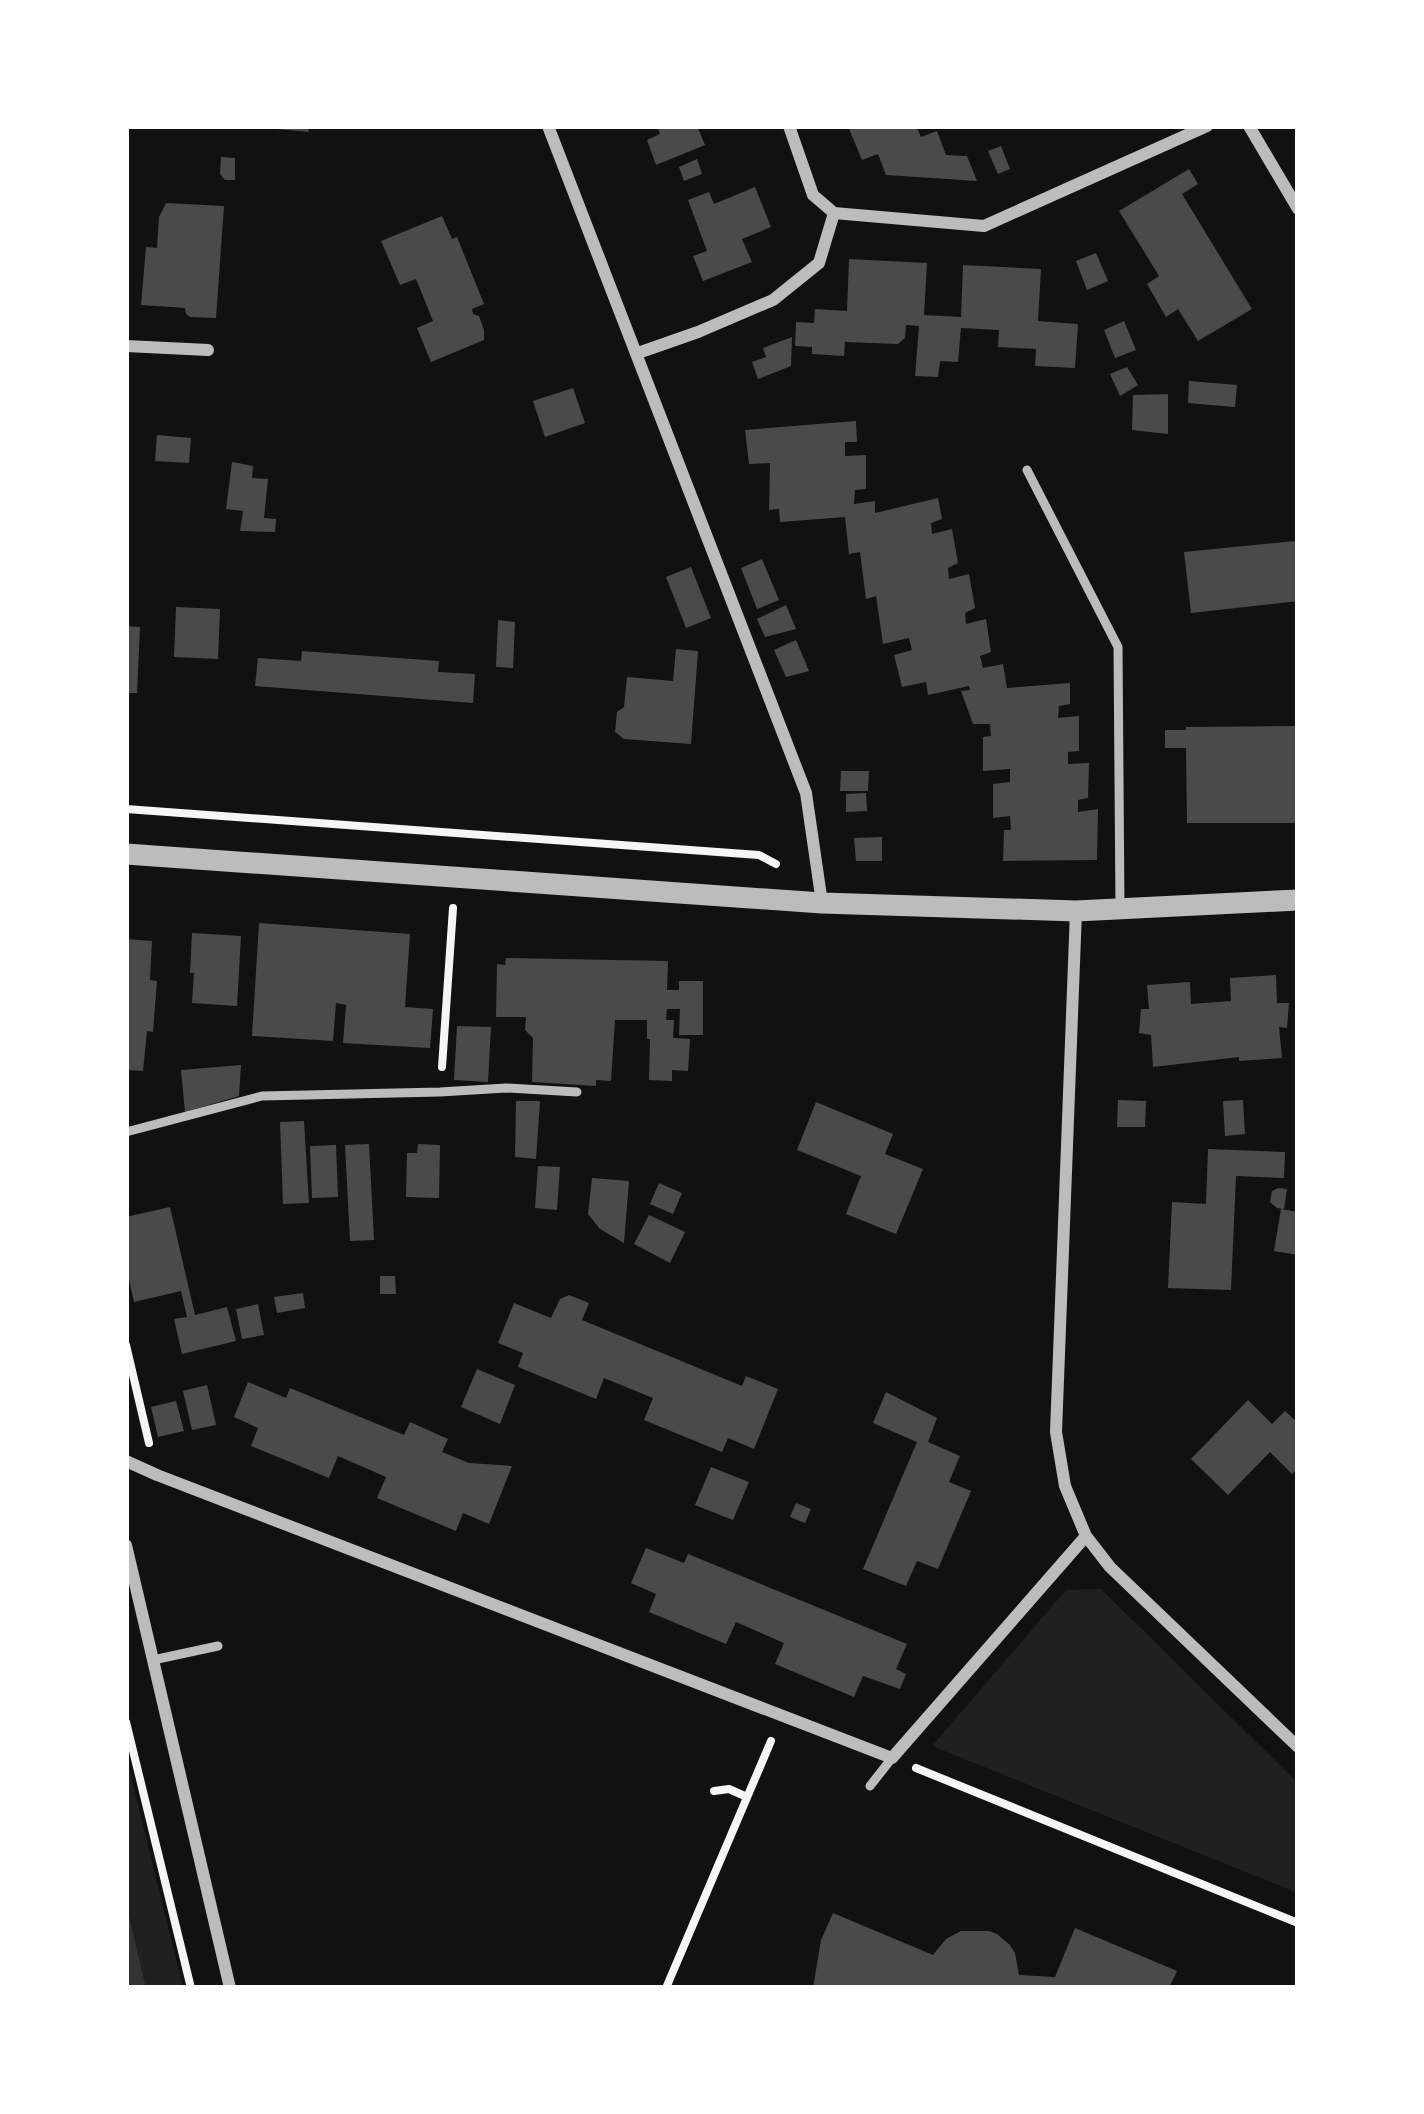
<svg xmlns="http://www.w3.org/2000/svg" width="1424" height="2114" viewBox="0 0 1424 2114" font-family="'Space Grotesk',sans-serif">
	<rect width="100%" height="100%" fill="#111"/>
	<path fill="#202020" d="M1101,1589L1298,1783V1893L932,1746L1066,1590Z
		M126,1756L183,1988H146L126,1903Z"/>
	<path fill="#333" d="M126,1903L146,1988H126Z"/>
	<path fill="#4a4a4a" d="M276,126H307L309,132L276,129Z
		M657,126H697L705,145L656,165L647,140L660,134Z
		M848,126H916L921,137L937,131L946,155L967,156L977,181L886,175L878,154L862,160Z
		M1001,146L1010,169L998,174L988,151Z
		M221,157L235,158V180H225L220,174Z
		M697,159L702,174L684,181L679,167Z
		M1189,169L1198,184L1182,194L1252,309L1198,341L1178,309L1166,317L1147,284L1159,276L1119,211Z
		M755,187L771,227L742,239L752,262L703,281L693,256L707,251L688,200L709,192L714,204Z
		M166,203L224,206L216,318L190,317L186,314L185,308L141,305L146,247L157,248L159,217Z
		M442,216L452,239L457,237L484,304L472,309L473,314L479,316L484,330V340L431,362L417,328L433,321L416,279L400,285L381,241Z
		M1096,253L1108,281L1087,290L1076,261Z
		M849,259L927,263L924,315L961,317L963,265L1041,269L1038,321L1078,324L1075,368L1035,366L1036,349L998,347L999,330L961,328L958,362L940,361L938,377L915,376L919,326L906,325L905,338L898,344L845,342L844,356L812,354V347L795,346L796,322L814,323L815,309L847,311Z
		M1124,321L1136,350L1115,358L1104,330Z
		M792,337L791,366L758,379L752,362L766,357L763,348Z
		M1127,367L1138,385L1120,396L1110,374Z
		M1189,381L1237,385L1235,407L1188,403Z
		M573,388L585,423L545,437L533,401Z
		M1168,394V434L1132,430L1133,395Z
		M856,421L857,442H845V456L866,455V489L855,490L854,504L875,501V513L938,498L942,519L931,523L932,534L952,529L958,563L948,568L949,579L969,574L975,608L965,613L966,624L986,619L991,652L980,656L983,668L1003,664L1007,688L1070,683V704L1059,706L1058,718L1079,716V751L1068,752V764L1089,763L1088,798L1078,800V812L1098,809L1097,860L1003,861L1004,830H1011L1010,816L993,818V784L1010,782V769L983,771V737L991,736L990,724H973L961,691L970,690L969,686L928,695L926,682L902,687L894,655L912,650L909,638L883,644L876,596L866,599L860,552L849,554L845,517L780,522L779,509L769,510L770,463L749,464L745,430Z
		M157,435L191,438L189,463L155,461Z
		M232,462L253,466L252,478L268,479L264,518L276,519L275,532L240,531L243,511L226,509Z
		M1295,541L1298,601L1191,613L1184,552Z
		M762,559L779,600L757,609L741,568Z
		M691,567L711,618L686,628L666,577Z
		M786,605L796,629L765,637L757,619Z
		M176,607L220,609L218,659L174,657Z
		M498,620L515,622L513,668L496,667Z
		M126,626L140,627L137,693H126Z
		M796,640L809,671L786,677L774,650Z
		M676,649L698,651L691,744L624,739L615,732L617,712L624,707L627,677L673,681Z
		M302,651L439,661L438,672L475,674L473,703L255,686L258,658L301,661Z
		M1298,726V823H1187L1186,748H1165V730H1186V727Z
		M841,771H869L868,791H840Z
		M866,793L867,811L846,812V794Z
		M882,837V861H856L854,838Z
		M259,923L410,934L405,1007L433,1009L430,1048L343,1043L346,1005L336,1003L333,1041L252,1036Z
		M192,933L241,936L237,1006L192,1003L194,973H190Z
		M126,939L152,941L150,980L157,981L153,1032L147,1031L143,1071L126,1070Z
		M506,958L668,961L667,990H679V981H703V1035H679L680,1009H667L666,1020H674L673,1038L690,1039L688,1071L672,1070V1081L649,1080L650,1039H647V1020H615L611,1081L596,1080V1086L532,1082L533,1038L525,1030L526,1017H496L497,964L505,965Z
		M1276,975L1277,1003H1289L1287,1028L1279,1027L1282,1058L1239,1061V1057L1153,1067L1151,1035L1139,1033L1141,1009H1149L1147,985L1190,982L1191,1004L1231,1001L1230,978Z
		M457,1026L491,1027L488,1082L454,1080Z
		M241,1065L239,1096L185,1112L181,1070Z
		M1118,1100L1146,1101L1145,1127H1117Z
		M1243,1100L1245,1134L1225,1136L1223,1101Z
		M516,1101H540L536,1159L515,1157Z
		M816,1102L893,1134L885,1154L923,1169L896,1234L846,1214L861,1176L797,1150Z
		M304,1121L309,1203L283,1204L280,1122Z
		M369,1144L374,1240L350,1241L345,1145Z
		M418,1144L440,1145L439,1198L406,1197L407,1153H417Z
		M336,1145L338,1197L312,1198L310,1146Z
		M1208,1149L1285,1152L1284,1178L1236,1176L1231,1290L1168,1288L1172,1202L1206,1204Z
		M538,1166L560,1167L557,1210L535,1208Z
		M592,1178L629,1181L624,1243L600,1229L588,1214Z
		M659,1183L682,1193L673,1214L650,1204Z
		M1278,1188L1287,1189L1284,1209L1277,1208L1270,1202L1272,1191Z
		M170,1207L195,1315L227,1307L236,1341L182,1354L174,1319L187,1317L181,1291L134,1302L126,1266V1217Z
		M1281,1209L1298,1212V1255L1274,1251Z
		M649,1215L685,1232L670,1263L634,1244Z
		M380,1276H395L396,1294H380Z
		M303,1293L305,1308L277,1313L274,1297Z
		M569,1295L589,1303L582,1320L742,1386L746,1376L778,1389L754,1449L728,1438L722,1452L644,1420L653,1398L604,1378L596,1399L518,1367L523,1353L498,1343L514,1303L551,1318L560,1299Z
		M258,1304L264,1335L242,1339L236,1309Z
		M477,1369L515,1385L500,1424L461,1407Z
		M248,1382L286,1398L290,1388L404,1435L410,1422L448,1439L442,1452L469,1463L512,1466L489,1524L463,1513L456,1531L377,1498L386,1477L338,1456L329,1478L251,1446L258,1428L234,1417Z
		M207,1385L216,1425L192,1430L183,1391Z
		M886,1392L937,1418L928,1442L960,1456L949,1482L971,1491L938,1569L917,1561L906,1586L863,1569L917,1442L873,1423Z
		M1248,1400L1272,1424L1285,1411L1298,1423V1468L1292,1474L1270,1452L1228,1495L1191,1459Z
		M176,1401L184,1431L158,1437L151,1407Z
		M711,1467L749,1482L733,1520L695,1505Z
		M796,1503L811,1509L805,1523L790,1517Z
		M646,1548L684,1563L688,1554L907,1644L896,1669L906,1674L900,1689L863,1676L854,1697L775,1664L784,1643L736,1622L726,1644L649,1612L656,1594L631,1583Z
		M833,1913L933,1955L946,1939L961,1931H989L997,1934L1010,1945L1015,1953L1019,1975L1055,1977L1075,1928L1177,1971L1169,1988H813L821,1940Z"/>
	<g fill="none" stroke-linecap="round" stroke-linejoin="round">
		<path stroke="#f5f5f5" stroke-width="8" d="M126,809L759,855L776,864
			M442,1067L453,908
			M126,1345L149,1443
			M126,1722L191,1988
			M916,1768L1298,1923
			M714,1791L729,1789L747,1797
			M666,1988L771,1741"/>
		<path stroke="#bcbcbc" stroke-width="9" d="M1027,470L1118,647L1120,910
			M126,1132L262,1096L440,1092L506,1088L577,1092
			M153,1660L218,1646
			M870,1786L892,1758"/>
		<path stroke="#bcbcbc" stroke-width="12" d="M548,126L806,793L822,903
			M789,126L813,195L834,213L984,226L1207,126
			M1249,126L1298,209
			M126,346L208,350
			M638,353L698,332L773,300L819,263L834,213
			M1076,911L1056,1432L1065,1486L1086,1536L1110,1567L1298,1747
			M126,1461L157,1475L892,1758L1086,1536
			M126,1545L230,1988"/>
		<path stroke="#bcbcbc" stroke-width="21" d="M126,854L822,903L1076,911L1298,900"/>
	</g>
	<rect width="1424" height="2114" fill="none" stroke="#ffffff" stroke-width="258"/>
</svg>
